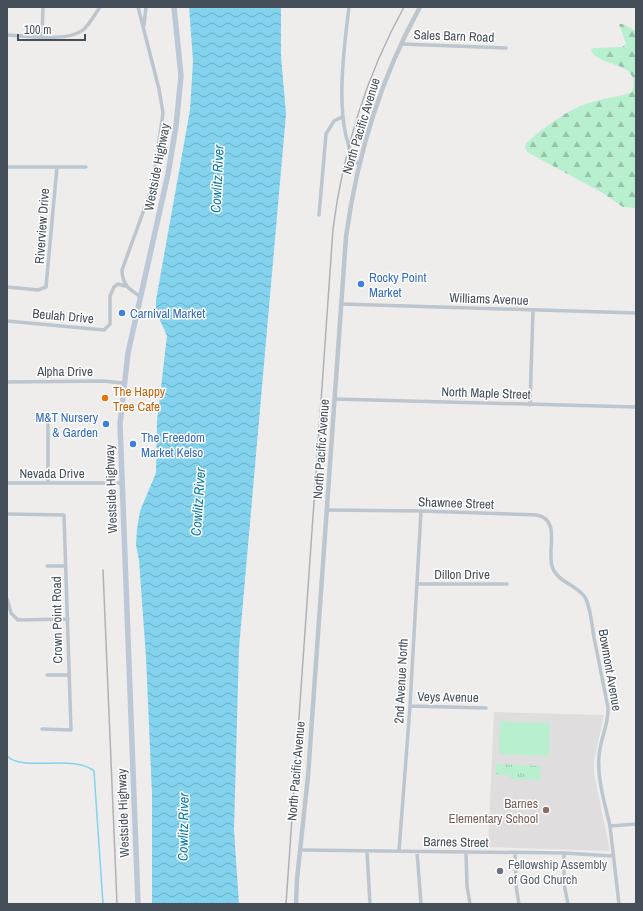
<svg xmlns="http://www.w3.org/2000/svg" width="643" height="911" viewBox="0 0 643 911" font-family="'Archivo Narrow',sans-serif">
	<defs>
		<pattern id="grass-tufts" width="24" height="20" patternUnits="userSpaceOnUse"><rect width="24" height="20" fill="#b7efcf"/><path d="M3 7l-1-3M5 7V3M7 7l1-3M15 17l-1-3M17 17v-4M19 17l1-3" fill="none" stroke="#96c4ab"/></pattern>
		<pattern id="forest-firs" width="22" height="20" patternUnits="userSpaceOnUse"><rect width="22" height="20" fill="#b7efcf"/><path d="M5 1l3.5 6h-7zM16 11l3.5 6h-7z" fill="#96c4ab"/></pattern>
		<pattern id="water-waves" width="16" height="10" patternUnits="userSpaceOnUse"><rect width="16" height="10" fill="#83d3ee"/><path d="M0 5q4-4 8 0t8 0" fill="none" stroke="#6daec4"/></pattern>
	</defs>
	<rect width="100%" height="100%" fill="#efecec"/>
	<path fill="#e0ddde" d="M494,712L604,715L594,761V774L610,851L488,847Z"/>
	<path fill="url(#grass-tufts)" d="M496,764L541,766L540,780L510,779V775L495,774Z"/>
	<path fill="url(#forest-firs)" d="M619,24H623L636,31V208L623,207L601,192L527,152L525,148L526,143C548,125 568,108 596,101C608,97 620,97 632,92C643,60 598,68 591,50L593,48L622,47L626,44Z"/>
	<path fill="#b7efcf" d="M500,721L550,723L549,756L499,754Z"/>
	<path fill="url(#water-waves)" d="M189,7H281V56L286,114L239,648L234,830L239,904H152V794L146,657L139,560L136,545L137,529L140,511L156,473L157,421L167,336L156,311V300L190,110L193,61Z"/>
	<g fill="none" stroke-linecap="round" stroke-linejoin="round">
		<path stroke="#83d3ee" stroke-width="1.5" d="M7,681V682
			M7,756C22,772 75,754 94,771L103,904"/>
		<path stroke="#bcc6cf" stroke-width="3.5" d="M138,7L159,89L163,113L154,175L149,196L122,270C122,285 130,290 141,297
			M349,7C344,48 332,130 358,164
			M144,25L146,7
			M7,35C27,36 68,42 83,30C90,24 95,14 100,7
			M42,36L43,7
			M401,44L506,48
			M7,167H86
			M319,215L326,134L334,121L342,117
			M7,287L38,290L46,287L57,167
			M342,304L636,313
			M7,321L104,330L110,324V296L114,287L118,284L125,286
			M7,382L103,381L123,383
			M335,399L636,407
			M530,405L533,310
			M48,419V483
			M7,483H121
			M327,510L421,511L537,515C561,520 547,549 552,566C557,583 579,585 586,599C591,611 592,625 594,638C599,661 603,684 608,707C609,725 600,739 599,756C597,779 605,804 610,826
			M7,514L64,515L71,730L42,729
			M47,566H66
			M417,584H507
			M7,599L11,613L18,620L68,619
			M47,675H68
			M410,706L486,708
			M300,850L564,853L612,856
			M367,851L370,904
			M399,851L410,706L421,511
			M417,852L421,904
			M466,853L467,886L470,904
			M564,853V884L568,904
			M515,854L516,886L519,904
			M619,904L610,826L636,824
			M635,904H636"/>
		<path stroke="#bcc6cf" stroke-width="4.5" d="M296,904L297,879L308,776L346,237C357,156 380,79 420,7"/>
		<path stroke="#bdc8d6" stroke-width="5.5" d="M138,904L120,424L128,353L168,174L176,126L181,76L174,7"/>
		<path stroke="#aeb1b7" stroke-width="1.5" d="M103,570L117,904
			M286,904L333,229C343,151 366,76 404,7"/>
	</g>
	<g fill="#3f7fe0" stroke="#fff" stroke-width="1.5">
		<circle cx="361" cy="284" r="4"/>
		<circle cx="122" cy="313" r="4"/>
		<circle cx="106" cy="424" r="4"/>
		<circle cx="133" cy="444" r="4"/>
	</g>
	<circle fill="#e8710a" stroke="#fff" stroke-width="1.5" cx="105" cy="398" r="4"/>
	<circle fill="#8d6e63" stroke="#fff" stroke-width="1.5" cx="546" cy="810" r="4"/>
	<circle fill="#6b7280" stroke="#fff" stroke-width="1.5" cx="500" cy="871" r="4"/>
	<g text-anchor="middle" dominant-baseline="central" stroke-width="3" stroke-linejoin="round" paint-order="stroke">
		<g font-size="13" fill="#444f5a" stroke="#fff">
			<text transform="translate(454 36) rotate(2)">Sales Barn Road</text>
			<text transform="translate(361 126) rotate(-73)">North Pacific Avenue</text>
			<text transform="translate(157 167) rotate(-79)">Westside Highway</text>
			<text transform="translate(42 226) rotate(-86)">Riverview Drive</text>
			<text transform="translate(489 299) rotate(2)">Williams Avenue</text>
			<text transform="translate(63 316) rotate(5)">Beulah Drive</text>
			<text x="65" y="371">Alpha Drive</text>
			<text transform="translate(486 393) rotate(2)">North Maple Street</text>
			<text transform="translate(321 449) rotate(-86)">North Pacific Avenue</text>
			<text x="52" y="473">Nevada Drive</text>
			<text transform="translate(111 489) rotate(-92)">Westside Highway</text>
			<text transform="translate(456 503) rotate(2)">Shawnee Street</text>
			<text x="462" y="574">Dillon Drive</text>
			<text transform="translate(57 620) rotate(-91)">Crown Point Road</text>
			<text transform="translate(610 670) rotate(80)">Bowmont Avenue</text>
			<text transform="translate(401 681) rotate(-87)">2nd Avenue North</text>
			<text transform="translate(448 697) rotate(1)">Veys Avenue</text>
			<text transform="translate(296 771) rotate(-85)">North Pacific Avenue</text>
			<text transform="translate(123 813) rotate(-92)">Westside Highway</text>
			<text transform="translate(456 842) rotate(1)">Barnes Street</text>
		</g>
		<g font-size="13" fill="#366cbe" stroke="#fff" text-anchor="start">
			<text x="369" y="277">Rocky Point<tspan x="369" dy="15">Market</tspan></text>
			<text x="130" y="313">Carnival Market</text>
			<text x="98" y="417" text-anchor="end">M&amp;T Nursery<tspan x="98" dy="15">&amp; Garden</tspan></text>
			<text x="141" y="437">The Freedom<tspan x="141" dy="15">Market Kelso</tspan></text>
		</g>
		<g font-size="13" fill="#c56008" stroke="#fff" text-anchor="start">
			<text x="113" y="391">The Happy<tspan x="113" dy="15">Tree Cafe</tspan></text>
		</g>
		<g font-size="13" fill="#785e54" stroke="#fff" text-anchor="end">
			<text x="538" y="803">Barnes<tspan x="538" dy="15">Elementary School</tspan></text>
		</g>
		<g font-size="13" fill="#5b616d" stroke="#fff" text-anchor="start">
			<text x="508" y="864">Fellowship Assembly<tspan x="508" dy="15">of God Church</tspan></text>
		</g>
		<g font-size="14" font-style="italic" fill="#087ba1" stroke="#fff">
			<text transform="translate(217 179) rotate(-87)">Cowlitz River</text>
			<text transform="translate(198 502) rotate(-86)">Cowlitz River</text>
			<text transform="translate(183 827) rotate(-89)">Cowlitz River</text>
		</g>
	</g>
	<rect width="643" height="911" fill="none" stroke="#444f5a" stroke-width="16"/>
	<path d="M18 34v6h67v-6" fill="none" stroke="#444f5a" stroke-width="2"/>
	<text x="24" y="34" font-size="12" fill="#444f5a" stroke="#ffffff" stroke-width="3" paint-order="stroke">100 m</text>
</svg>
